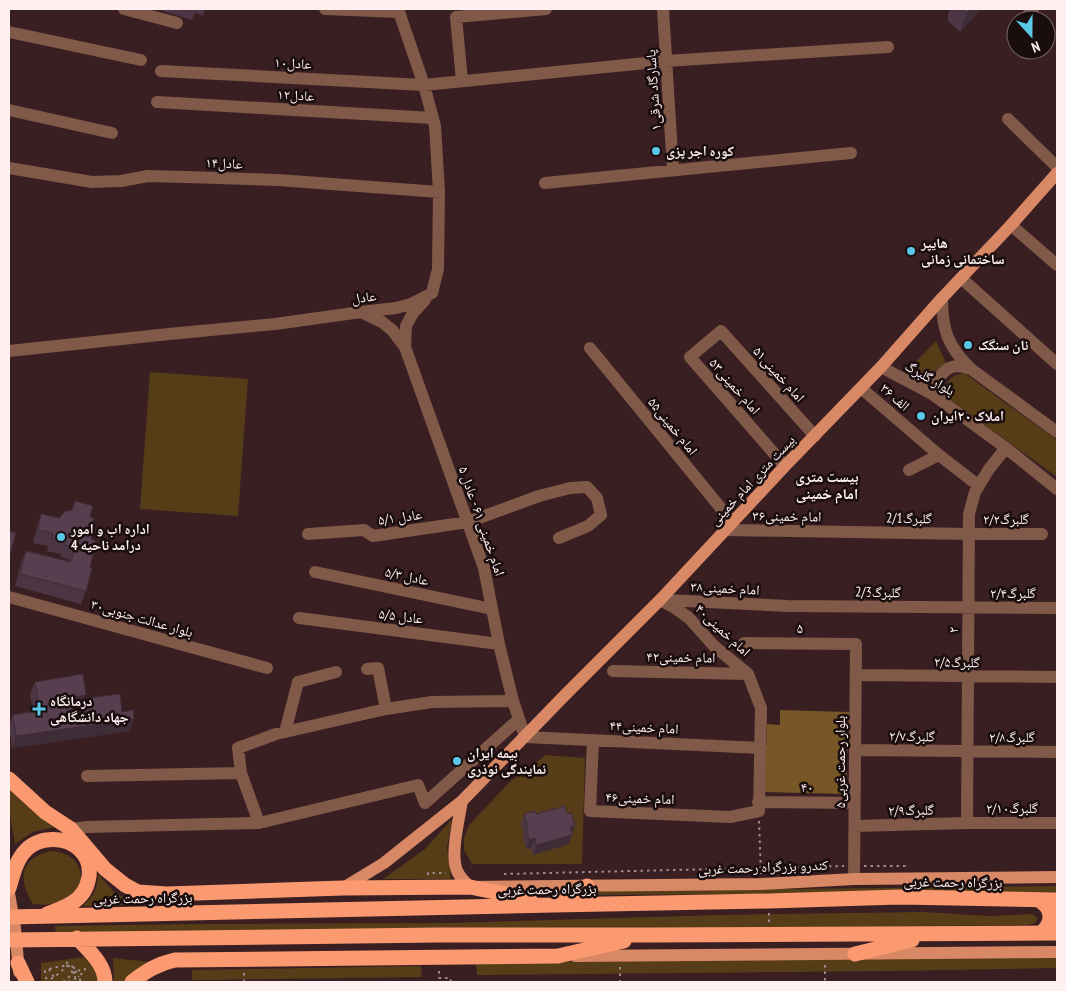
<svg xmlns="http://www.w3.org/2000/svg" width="1066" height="991" viewBox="0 0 1066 991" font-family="'PT Sans Narrow','Noto Naskh Arabic',sans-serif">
	<rect width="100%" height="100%" fill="#391f22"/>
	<path fill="#563d17" d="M936,341L946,363L935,371L929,380L909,369Z
		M150,372L248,379L238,516L140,509Z
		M964,373L1057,440V477L948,398C944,382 949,376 964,373Z
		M546,755L585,758L582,864H472L464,850V838L469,825L511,781Z
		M9,788L56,827L33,832L15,844L9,809Z
		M452,819L447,847L451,879H383L425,849Z
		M52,851C74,854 84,865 80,888C64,900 55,907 33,904C17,879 20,857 52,851Z
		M98,874L113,891L137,905L83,906C94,895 97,890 98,874Z
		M1057,886V892L600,895L584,893L608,891Z
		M922,912L990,916L1031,914L1037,917L1036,923L1027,925L56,934L55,926L190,924L454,923L719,915Z
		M1057,956V968L893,971L477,975L476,963Z
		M84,957L95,969L100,982H41V963Z
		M113,958L148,962L125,982H114Z
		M421,966L422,977L192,980V970Z"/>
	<path fill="#775726" d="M780,710L849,712L846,794L765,792L767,724L780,725Z"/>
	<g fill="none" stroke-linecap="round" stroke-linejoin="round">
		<path stroke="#9f8b8d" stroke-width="2" stroke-dasharray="2.5 4" stroke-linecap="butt" d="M759,821L761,874
			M864,866H909
			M504,874L844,866
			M428,875V873H446
			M769,913V923
			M66,962L73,967L79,977
			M68,965C63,969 44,991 45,971L52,968Z
			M68,965L78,982
			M825,965V982
			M73,967L77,971L83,969H85V971L80,975V982
			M620,967V982
			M49,969L51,973L55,978
			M63,982L75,972
			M68,982L77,978
			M244,982V972
			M438,982H451L450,978H439V969"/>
		<path stroke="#805948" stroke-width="12" d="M124,9L177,23
			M325,9L399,12
			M663,9L673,170
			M1024,20L1033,9
			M9,32L141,60
			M161,71L424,85L666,61L888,47
			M462,81L456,17L546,9
			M157,102L433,118
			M9,110L112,133
			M1008,119L1057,167
			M9,168L92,182L121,181L148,176L187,177L278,180L439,192
			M545,183L851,153
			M1011,225L1057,265
			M961,278L1057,364
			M942,298C942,330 948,347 971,369L1057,432
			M361,312L382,322L392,330L405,347L484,568L499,644L513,701L525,737L761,748
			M405,347L406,326L413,313L425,300
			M590,348L733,523
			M9,351L169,334L275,324L361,312L396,308L411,304L432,293L438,269L439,192L435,126L424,85L398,9
			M881,367L932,394L1006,448L1057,489
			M861,388L939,455L979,486
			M944,401C942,398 939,394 938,390C935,377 946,366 959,366C963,367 967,368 971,369
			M785,466L690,357L721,331L815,436
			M909,470L939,455
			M726,530L969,534H1042
			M308,534L364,530L373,536L468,522L539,496L570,488L587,487L597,498L601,515L588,526L559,538
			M315,572L492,609
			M9,597L267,668
			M665,600L788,606L1057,608
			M299,618L499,644
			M744,643L856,644L854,879
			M367,669L378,668L386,709
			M613,671L748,674
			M856,675L1057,677
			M285,732L298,682L336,672
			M593,740L590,811L730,817L759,811L761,708L748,674L714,646L689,618L675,608L660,600
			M856,750L1057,752
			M87,776L241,773
			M758,802L855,803
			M259,823L241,773L238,748L276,734L386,709L432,702L513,701
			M967,823L969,514L975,492L989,469L1006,448
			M855,826L967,823H1057
			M71,829L87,827L259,823L418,785L425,803L518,720"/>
		<path stroke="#d88865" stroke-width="12" d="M462,801C459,819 451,851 456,868C458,876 464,881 470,887L761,884L854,879L1057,877
			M343,888L384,863L462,801L567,693L660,600L785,466L881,367L942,298L1011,225L1057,173
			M9,893L15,928L19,972
			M575,956L1057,952"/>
		<path stroke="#fb9a70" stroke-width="15" d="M9,779L45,812L71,829L105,869L125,885L138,892L167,894L343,888L470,887L530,899
			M9,888C13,875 16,860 26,850C40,836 66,836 80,850C96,865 90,892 72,903C64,908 55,911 47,914
			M1038,900C1053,908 1054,922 1041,933
			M557,903L587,886
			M9,917L554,905L769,901L900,897L1057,900
			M77,938C89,951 105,964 105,982
			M9,940L439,935H650L1057,933
			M855,954L912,940
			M18,963L27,982
			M132,982C146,971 157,964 175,960L558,956L624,941"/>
	</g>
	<path fill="#4c3644" d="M163,9H205L203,16L195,13L192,20L163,11Z
		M950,9H981L960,32L948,21V14Z
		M75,501L90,517L91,530L90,567L86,591L81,604L15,586L21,563L26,551L69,562L70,560L60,557L61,554L47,551L48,546L33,543L37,527L41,514L59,518L71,510Z
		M35,682L82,707L72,709V715L84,713V710L88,698L122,712L130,731L12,748L9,726L13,715L33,711L30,694Z
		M524,814H536L572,834L569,844L533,855L531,848L526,849L523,838L524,834L521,824Z"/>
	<path fill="#3e2c37" d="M971,9H981L960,32L967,13Z
		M86,695L82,707L66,710L70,698Z
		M134,719L130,731L12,748L16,736Z
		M575,826L569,844L533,855L536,845L570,827Z
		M535,838L531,848L526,849L529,840Z"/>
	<path fill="#583f4f" stroke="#3e2c37" d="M962,9H971L967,13Z
		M75,501L93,506L90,517L94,518L91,530L93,531L91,539L96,541L90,567L92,568L86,591L20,574L26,551L71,562L75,547L65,545L66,541L52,538L53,533L38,530L41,514L59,518L66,511L73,510Z
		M9,531L16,533L9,557Z
		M83,674L86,695L70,698L72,715L90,712L88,698L120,694L122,712L133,710L134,719L16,736L13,715L40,710L35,682Z
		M565,806L567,814L572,813L575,826L570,827L573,835L536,845L535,838L529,840L526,828L528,827L524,814L535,811L536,814Z"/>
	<g fill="#5ac8e6" stroke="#190d0e" stroke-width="2">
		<circle cx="656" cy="151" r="5"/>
		<circle cx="911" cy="251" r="5"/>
		<circle cx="968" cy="345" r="5"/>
		<circle cx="921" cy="416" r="5"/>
		<circle cx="61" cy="537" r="5"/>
		<path d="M36.5 701.5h5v5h5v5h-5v5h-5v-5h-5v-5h5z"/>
		<circle cx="457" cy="761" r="5"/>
	</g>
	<g text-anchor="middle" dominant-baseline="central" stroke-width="5" stroke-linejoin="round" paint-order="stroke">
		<g font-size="14" fill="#feeff0" stroke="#190d0e">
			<text transform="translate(293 63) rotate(3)">عادل۱۰</text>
			<text transform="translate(653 90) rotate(-94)">پاسارگاد شرقی۱</text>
			<text transform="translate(296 95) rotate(3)">عادل۱۲</text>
			<text transform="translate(224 163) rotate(2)">عادل۱۴</text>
			<text transform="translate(364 297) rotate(-7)">عادل</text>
			<text transform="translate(779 374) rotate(48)">امام خمینی۵۱</text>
			<text transform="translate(930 378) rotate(30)">بلوار گلبرگ</text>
			<text transform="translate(735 386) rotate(49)">امام خمینی۵۳</text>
			<text transform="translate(895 397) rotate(41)">۳۶ الف</text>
			<text transform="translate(673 426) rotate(51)">امام خمینی۵۵</text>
			<text transform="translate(752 480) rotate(-47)">بیست متری امام خمینی</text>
			<text transform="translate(787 516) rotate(1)">امام خمینی۳۶</text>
			<text transform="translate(400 517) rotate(-8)">عادل ۵/۱</text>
			<text transform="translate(909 518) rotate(1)">2/1گلبرگ</text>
			<text x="1006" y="519">گلبرگ۲/۲</text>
			<text transform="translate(482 521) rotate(71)">امام خمینی ۶۱ - عادل ۵</text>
			<text transform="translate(407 576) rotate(12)">عادل ۵/۳</text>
			<text transform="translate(725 588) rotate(3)">امام خمینی۳۸</text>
			<text transform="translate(878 592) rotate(1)">2/3گلبرگ</text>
			<text x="1013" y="593">گلبرگ۲/۴</text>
			<text transform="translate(401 616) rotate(7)">عادل ۵/۵</text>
			<text transform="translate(142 618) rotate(16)">بلوار عدالت جنوبی۳۰</text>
			<text transform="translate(800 628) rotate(1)">۵</text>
			<text transform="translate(723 630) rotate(43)">امام خمینی۴۰</text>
			<text transform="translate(953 630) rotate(-89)">۲</text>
			<text transform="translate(681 657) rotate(1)">امام خمینی۴۲</text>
			<text transform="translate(957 662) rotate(1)">گلبرگ۲/۵</text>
			<text transform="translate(644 727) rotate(3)">۴۴امام خمینی</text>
			<text transform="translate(912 736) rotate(1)">گلبرگ۲/۷</text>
			<text x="1012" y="737">گلبرگ۲/۸</text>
			<text transform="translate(840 762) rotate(-90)">بلوار رحمت غربی۵</text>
			<text x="807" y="787">۴۰</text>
			<text transform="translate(640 798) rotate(2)">امام خمینی۴۶</text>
			<text x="1012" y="808">گلبرگ۲/۱۰</text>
			<text transform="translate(911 810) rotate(-1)">گلبرگ۲/۹</text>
			<text transform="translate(763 867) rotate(-2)">کندرو بزرگراه رحمت غربی</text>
			<text transform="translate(953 882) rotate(1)">بزرگراه رحمت غربی</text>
			<text transform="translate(547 889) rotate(-1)">بزرگراه رحمت غربی</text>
			<text transform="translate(143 898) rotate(-1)">بزرگراه رحمت غربی</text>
		</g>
		<g font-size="14" font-weight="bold" fill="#feeff0" stroke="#190d0e" text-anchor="start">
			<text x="666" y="151">کوره اجر پزی</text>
			<text x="921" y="243">هایپر<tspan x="921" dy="16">ساختمانی زمانی</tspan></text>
			<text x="978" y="345">نان سنگک</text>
			<text x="931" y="416">املاک ۲۰ایران</text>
			<text x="71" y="529">اداره اب و امور<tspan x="71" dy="16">درامد ناحیه 4</tspan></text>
			<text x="50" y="701">درمانگاه<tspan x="50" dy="16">جهاد دانشگاهی</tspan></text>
			<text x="467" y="753">بیمه ایران<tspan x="467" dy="16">نمایندگی نوذری</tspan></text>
		</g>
		<g font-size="15" font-weight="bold" fill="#feeff0" stroke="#190d0e">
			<text x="827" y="476">بیست متری<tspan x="827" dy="17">امام خمینی</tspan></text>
		</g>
	</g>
	<rect width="1066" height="991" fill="none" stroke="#feeff0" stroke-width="20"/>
	<g transform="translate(1031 35) rotate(159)"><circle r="24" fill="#190d0e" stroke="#756768"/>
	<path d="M0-4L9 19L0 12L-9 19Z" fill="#5ac8e6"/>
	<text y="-8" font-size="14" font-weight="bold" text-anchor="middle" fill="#feeff0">N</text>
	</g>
</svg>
